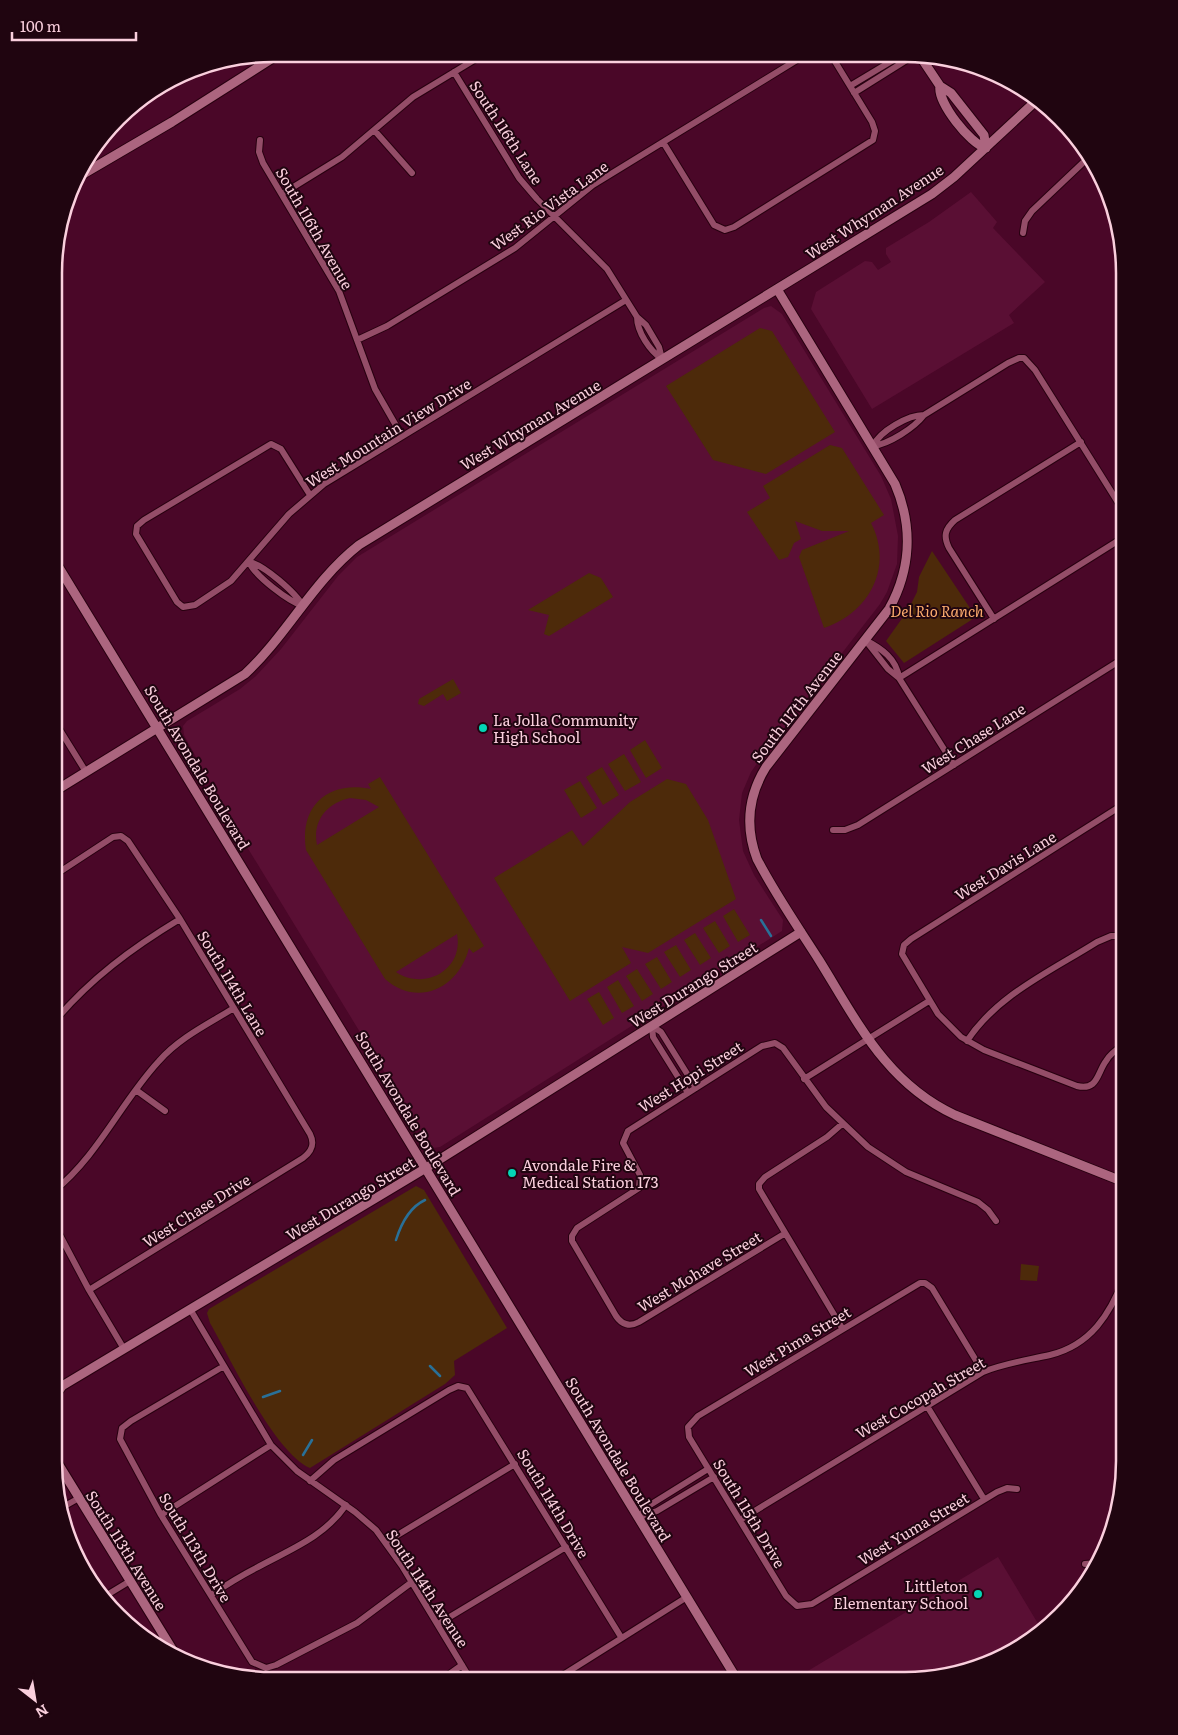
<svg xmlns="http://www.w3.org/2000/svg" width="1178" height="1735" viewBox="0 0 1178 1735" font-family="Literata,serif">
	<rect width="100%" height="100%" fill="#4a0728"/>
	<path fill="#5a0f34" d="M971,192L997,222L993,228L1045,282L1009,315L1014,323L872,409L811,309L816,292L865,261L872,262L878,270L891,262L886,254V248L929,222Z
		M771,306L782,314L881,476L891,499L898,536L897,564L887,592L880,604L763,755L751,772L742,793L739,820L743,851L754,875L783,920L782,931L440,1147L433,1148L427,1142L230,819L184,735L183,726L187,721L240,689L256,676L281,649L338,576L357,557L764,308Z
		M998,1557L1043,1632L1039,1636L989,1664L905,1681H791Z"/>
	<path fill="#4d2a0a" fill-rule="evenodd" d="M760,328L772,331L835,432L766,474L713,460L666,386Z
		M830,445L842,448L884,515L871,523C894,567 869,613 824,628L799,557L802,550L849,531H822L795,521L801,539L794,543L788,557L779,560L747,512L770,498L763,486Z
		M932,551L976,617L904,663L886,641L908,610L917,592L919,577Z
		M589,573L601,578L613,597L549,636L544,634L549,615L528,610Z
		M453,679L461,693L447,701L443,694L424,706L418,704L419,699Z
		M645,740L662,768L646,778L630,750Z
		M624,754L641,782L625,791L608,764Z
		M602,767L619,795L603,805L586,777Z
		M380,777L484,946L473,953L469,948C459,988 418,1008 385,979L306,850C299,806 328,780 371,789L368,784ZM350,798L366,800L379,807L317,845C312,821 327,803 350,798ZM457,934C464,970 424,991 396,972Z
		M667,779L686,784L708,820L736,899L648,953L622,947L631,963L570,1001L494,878L572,830L583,846L630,802Z
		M580,781L597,808L581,818L564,790Z
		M734,909L750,935L738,942L723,916Z
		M715,921L730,946L719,953L703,928Z
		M695,933L711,958L700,965L684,940Z
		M676,945L691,970L680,977L664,952Z
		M657,957L672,982L661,989L645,964Z
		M637,969L653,994L642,1001L626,976Z
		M618,980L634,1006L622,1013L607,987Z
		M599,992L614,1018L603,1025L587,999Z
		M416,1186L424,1190L507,1328L454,1361L455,1375L445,1384L310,1468C274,1452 230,1358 210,1323L207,1313L209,1309Z
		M1021,1264L1039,1266L1037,1281L1020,1280Z"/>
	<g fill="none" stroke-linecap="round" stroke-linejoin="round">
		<path stroke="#297098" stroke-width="2.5" d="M761,920L771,936
			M396,1240C401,1224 410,1207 425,1200
			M430,1366L440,1376
			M263,1397L280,1391
			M303,1455L312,1440"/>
		<defs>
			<path id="street" d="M454,72L519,178L537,199L607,269L637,317L646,325L659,347L662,359
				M850,86L900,56
				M854,93L913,56
				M374,130L412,173
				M260,140L259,152L263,163L339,291L375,389L402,436
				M663,142L714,225L725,230L734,227L873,140L875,131L872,122L831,55
				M282,194L342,157L413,97L484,54
				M1023,233L1025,221L1032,211L1089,157
				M1124,309L1120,295L1124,289
				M637,317C637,332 650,351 662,359
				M357,340L387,326L515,248L593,185L805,55
				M873,446C889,444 914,428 924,415L1008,363L1019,358H1024L1035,370L1124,512
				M873,446C880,431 908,415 924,415
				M310,495L281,449L271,444L144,520L137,526L136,534L177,602L183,607L195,605L231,581L289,514L324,484L626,300
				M249,562C263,564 296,593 303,606
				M249,562C255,576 288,601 303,606
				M994,619L949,548C943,536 945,529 955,520L1081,442
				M865,640C881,648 897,659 899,678L954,765
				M866,641L888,669L899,678
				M899,678L1124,537
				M55,722L86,772
				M833,830H845L858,825L1124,658
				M55,875L113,837L121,836L128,841L180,919L310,1134C315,1144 312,1151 303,1158L89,1290
				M54,1022C90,979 132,948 180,919
				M652,1026L653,1037L688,1093
				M652,1026L661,1032L696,1088
				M967,1041C997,995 1051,971 1097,942L1111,936H1124
				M1124,1045C1117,1049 1110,1054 1106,1061C1097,1073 1098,1091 1077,1086L984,1050L961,1037L938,1014L902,954L904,945L911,939L1124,804
				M804,1079L929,1001
				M136,1090L165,1111
				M842,1124L827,1137L765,1177L759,1184V1189L842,1328
				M54,1191C98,1156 121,1102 159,1061C179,1038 208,1024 234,1008
				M54,1224L89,1290L124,1349
				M784,1234L639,1322C630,1327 622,1325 616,1316L572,1241V1236L577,1228L639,1188L640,1175L623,1143L628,1131L762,1046L775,1043L783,1048L826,1107L868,1147L906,1172L978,1202L988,1210L996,1221
				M190,1309L271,1445L297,1471L355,1512L376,1530L402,1566L471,1680
				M224,1366L131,1421L122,1428L120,1439L161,1515L252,1662L266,1668L276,1665L357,1623L412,1582
				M983,1372L932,1288L925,1283H920L698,1416L688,1427L689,1437L786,1596L797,1606L812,1604L997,1492L1007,1488L1017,1489
				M927,1406L984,1499
				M1120,1422H1124
				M310,1481L334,1460L449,1390L458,1386L467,1388L621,1637
				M63,1507L79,1498
				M161,1515L271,1445
				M638,1517L650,1505L708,1469
				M640,1517L657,1511L714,1477
				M740,1520L983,1372C1005,1363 1028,1360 1050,1355C1091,1345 1110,1314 1124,1278
				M386,1542L515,1464
				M1085,1564L1098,1563
				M211,1595C226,1585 242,1575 258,1567C291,1549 324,1537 346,1505
				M102,1598L130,1581
				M438,1624L566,1547
				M441,1680L462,1665
				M555,1680L687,1597"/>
			<path id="secondary" d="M920,56L940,86L951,93L984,135L986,148C970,144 937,102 940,86
				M78,177L172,122L279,54
				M777,289L895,484C913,526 911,569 889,609L766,767C748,796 745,827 757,859C775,894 798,927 819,960C857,1021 886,1083 955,1115L1124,1182
				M55,561L738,1681
				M55,791L245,674C287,635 313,581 359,545L932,194L954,177L1038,99
				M54,1397L62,1386L426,1168L801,932
				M54,1457L177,1657"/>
		</defs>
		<use href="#street" stroke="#280010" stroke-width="8"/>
		<use href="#secondary" stroke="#280010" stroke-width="11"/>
		<use href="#street" stroke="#944d68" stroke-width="6"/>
		<use href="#secondary" stroke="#ac657f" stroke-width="9"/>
	</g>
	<g fill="#04d5b6" stroke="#200510" stroke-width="2">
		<circle cx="483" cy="728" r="5"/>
		<circle cx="512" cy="1173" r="5"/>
		<circle cx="978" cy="1594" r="5"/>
	</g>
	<g text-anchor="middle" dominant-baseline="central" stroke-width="4" stroke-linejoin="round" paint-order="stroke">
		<g font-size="15" fill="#facfdd" stroke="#200510">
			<text transform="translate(507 132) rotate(57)">South 116th Lane</text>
			<text transform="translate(549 205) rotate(-36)">West Rio Vista Lane</text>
			<text transform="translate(874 211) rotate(-33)">West Whyman Avenue</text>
			<text transform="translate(315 228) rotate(60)">South 116th Avenue</text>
			<text transform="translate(530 424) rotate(-31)">West Whyman Avenue</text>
			<text transform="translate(388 432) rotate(-32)">West Mountain View Drive</text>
			<text transform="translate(796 706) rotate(-52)">South 117th Avenue</text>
			<text transform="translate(973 738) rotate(-32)">West Chase Lane</text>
			<text transform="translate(198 767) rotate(59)">South Avondale Boulevard</text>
			<text transform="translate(1005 865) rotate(-32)">West Davis Lane</text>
			<text transform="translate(233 983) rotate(59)">South 114th Lane</text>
			<text transform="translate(693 984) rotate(-32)">West Durango Street</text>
			<text transform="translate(690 1076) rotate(-32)">West Hopi Street</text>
			<text transform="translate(409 1113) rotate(59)">South Avondale Boulevard</text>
			<text transform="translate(350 1198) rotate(-31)">West Durango Street</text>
			<text transform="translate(196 1210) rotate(-32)">West Chase Drive</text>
			<text transform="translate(699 1271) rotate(-31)">West Mohave Street</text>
			<text transform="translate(797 1341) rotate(-31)">West Pima Street</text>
			<text transform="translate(920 1397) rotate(-30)">West Cocopah Street</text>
			<text transform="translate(619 1459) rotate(59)">South Avondale Boulevard</text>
			<text transform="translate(554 1503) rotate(59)">South 114th Drive</text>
			<text transform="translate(750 1513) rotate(59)">South 115th Drive</text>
			<text transform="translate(913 1528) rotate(-31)">West Yuma Street</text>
			<text transform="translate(196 1547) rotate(59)">South 113th Drive</text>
			<text transform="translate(127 1550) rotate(58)">South 113th Avenue</text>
			<text transform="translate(428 1588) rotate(57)">South 114th Avenue</text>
		</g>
		<g font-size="15" font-style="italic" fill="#fdac6e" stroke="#200510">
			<text x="937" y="610">Del Rio Ranch</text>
		</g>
		<g font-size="15" fill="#facfdd" stroke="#200510" text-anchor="start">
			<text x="493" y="719">La Jolla Community<tspan x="493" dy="17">High School</tspan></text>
			<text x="522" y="1164">Avondale Fire &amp;<tspan x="522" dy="17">Medical Station 173</tspan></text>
			<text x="968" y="1585" text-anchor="end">Littleton<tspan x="968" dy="17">Elementary School</tspan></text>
		</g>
	</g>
	<path d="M0 0H1178V1735H0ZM273 62H905A211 211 0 0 1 1116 273V1461A211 211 0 0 1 905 1672H273A211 211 0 0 1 62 1461V273A211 211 0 0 1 273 62Z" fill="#200510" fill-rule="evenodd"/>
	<path fill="none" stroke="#facfdd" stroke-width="2.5" d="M273 62H905A211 211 0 0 1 1116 273V1461A211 211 0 0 1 905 1672H273A211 211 0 0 1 62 1461V273A211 211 0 0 1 273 62Z"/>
	<g transform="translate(35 1700) rotate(149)" stroke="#200510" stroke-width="4" paint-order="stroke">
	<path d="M0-4L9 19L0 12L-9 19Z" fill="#facfdd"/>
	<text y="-8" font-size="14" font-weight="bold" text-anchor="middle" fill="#facfdd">N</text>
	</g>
	<path d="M12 32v8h124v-8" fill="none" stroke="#facfdd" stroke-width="2.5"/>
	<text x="20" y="32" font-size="15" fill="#facfdd" stroke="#200510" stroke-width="4" paint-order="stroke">100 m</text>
</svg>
